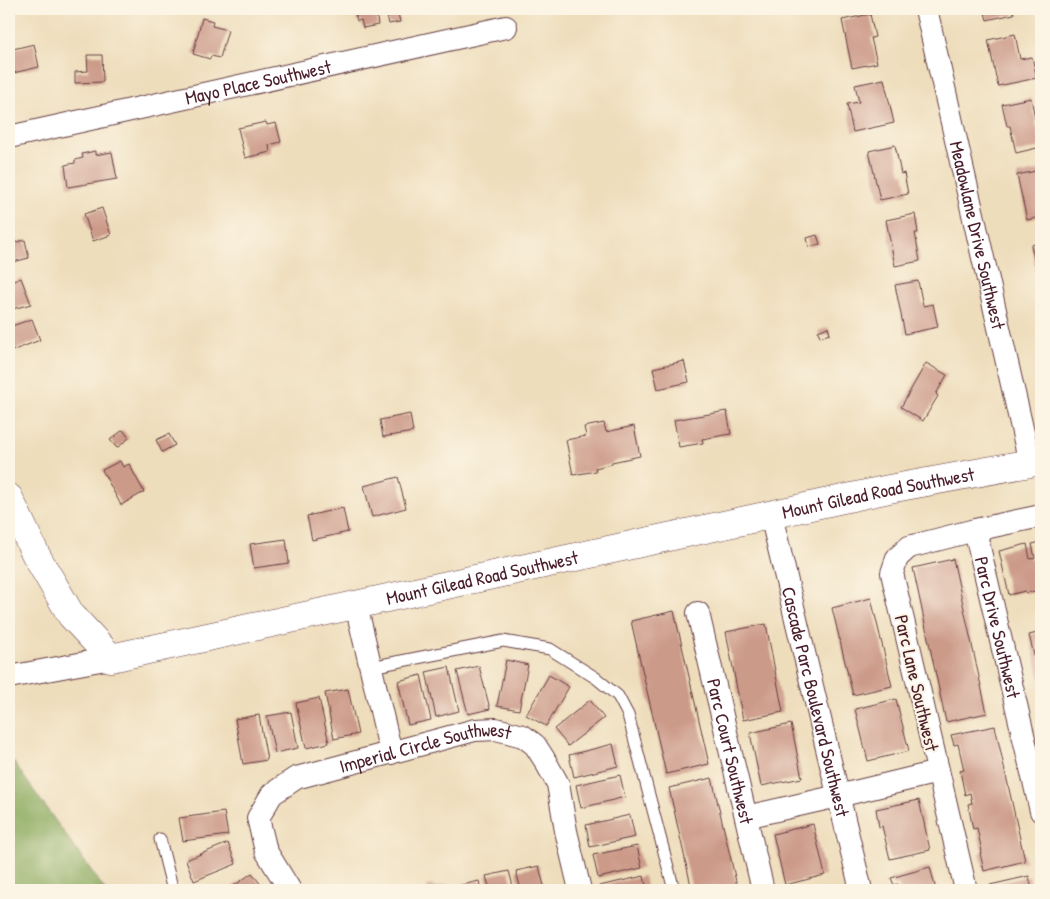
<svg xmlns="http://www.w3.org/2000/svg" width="1050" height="899" viewBox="0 0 1050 899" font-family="'Patrick Hand',sans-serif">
	<rect width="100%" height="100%" fill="#fcf5e5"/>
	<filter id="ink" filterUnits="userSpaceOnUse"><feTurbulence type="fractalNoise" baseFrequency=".02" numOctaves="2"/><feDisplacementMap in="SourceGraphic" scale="10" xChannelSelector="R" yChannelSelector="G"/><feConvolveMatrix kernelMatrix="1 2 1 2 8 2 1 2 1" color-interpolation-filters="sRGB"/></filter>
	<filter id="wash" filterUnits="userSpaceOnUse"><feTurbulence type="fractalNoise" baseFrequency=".0096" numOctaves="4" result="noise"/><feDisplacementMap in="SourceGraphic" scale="20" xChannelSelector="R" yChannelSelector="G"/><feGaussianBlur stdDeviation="1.12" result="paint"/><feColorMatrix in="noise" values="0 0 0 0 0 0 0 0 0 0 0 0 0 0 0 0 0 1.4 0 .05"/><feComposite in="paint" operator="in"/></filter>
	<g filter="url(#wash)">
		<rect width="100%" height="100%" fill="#edb"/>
		<path fill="#8baa5e" stroke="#6a6444" d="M9,756L105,890H9Z"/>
		<g id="blocks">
			<path fill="#cc9a89" d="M354,9H397L400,22L389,24L387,16L377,17L378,25L363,28L361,20L357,21Z
				M984,9H1013L1014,14L987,20Z
				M870,14L875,37L871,38L877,63L852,68L842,20Z
				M202,18L213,21L212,26L228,30L220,58L211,56L210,59L193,54Z
				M1015,34L1020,59L1032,57L1037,78L998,86L988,40Z
				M34,44L39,67L9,74V50Z
				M87,55H102L103,82L75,83V72L88,71Z
				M884,79L894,123L853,132L847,104L859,102L855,85Z
				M1031,98L1041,147L1016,153L1010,126H1007L1002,104Z
				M266,122L267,125L276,123L281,142L269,145L270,152L245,158L238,128Z
				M895,145L901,174L904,173L908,194L880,200L869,151Z
				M95,151V155L112,152L117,179L68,187L65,165L75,163V160L83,158L82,154Z
				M1041,170V217L1027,220L1017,175Z
				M102,208L111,235L93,241L84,214Z
				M915,214L918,233H915L920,261L895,266L886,220Z
				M817,235L820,244L809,247L807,238Z
				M25,240L29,258L9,263V244Z
				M1041,243V286H1040L1031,245Z
				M21,278L31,304L9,310V283Z
				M918,281L923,306L933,304L938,327L905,334L895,285Z
				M32,319L40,340L9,352V327Z
				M828,327L830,334L820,337L818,331Z
				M684,361L689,382L658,389L653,368Z
				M926,363L947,375L936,394L938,396L923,421L901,407Z
				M727,411L731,434L702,439L703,443L679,447L674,420Z
				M410,414L413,432L383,437L380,420Z
				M604,423L606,432L634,426L640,456L612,462V464L595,468L596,471L573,475L566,440L586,436L584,427Z
				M123,430L129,438L117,448L110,440Z
				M169,434L175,445L162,452L156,440Z
				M120,461L123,467L129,464L144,492L121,505L102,470Z
				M398,477L406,508L372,517L364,486Z
				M343,508L348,532L312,540L307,516Z
				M286,539L289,563L254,568L250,544Z
				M1041,542V590L1026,593L1025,591L1009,595L999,551L1027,544L1030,559L1035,558L1032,544Z
				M953,559L987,713L946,722L913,568Z
				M871,598L892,686L853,695L832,608Z
				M674,611L709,764L666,774L631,621Z
				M766,624L783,712L743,720L726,632Z
				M1041,632V683L1029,635Z
				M506,660L528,665L519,710L497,706Z
				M479,666L490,709L468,714L457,671Z
				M449,667L459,711L436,717L426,672Z
				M421,675L431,720L408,725L398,681Z
				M549,675L569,687L546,726L526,715Z
				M348,689L358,734L334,739L325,693Z
				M319,698L329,743L306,748L296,703Z
				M896,699L909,751L868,761L855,709Z
				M590,700L604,718L568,746L554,729Z
				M291,712L298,748L275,753L267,716Z
				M259,715L267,760L243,764L235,719Z
				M791,724L802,778L761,786L750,733Z
				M995,726L1025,861L984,871L980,853L982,852L977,828L973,829L968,804L972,803L970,793L965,795L960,771L964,770L958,744L954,745L951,735Z
				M613,744L618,766L574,777L569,755Z
				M620,775L625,797L581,808L576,785Z
				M712,778L738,890H692L669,788Z
				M919,800L930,850L890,859L882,826L879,827L876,809Z
				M224,812L228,835L183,841L179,818Z
				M630,815L635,837L590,847L586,825Z
				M813,824L825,875L785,885L773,834Z
				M228,843L236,864L194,881L186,860Z
				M637,846L642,868L598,878L593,855Z
				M539,866L545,890H521L516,871Z
				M930,867L936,890H900L898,884L894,885L891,878Z
				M509,871L514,890H490L486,876Z
				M252,873L265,890H228Z
				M644,876L647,890H600L599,886Z
				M1029,876L1032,890H991L990,885Z
				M479,881L481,890H458L457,886Z
				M447,884L449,890H428L427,886L433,885L434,887Z"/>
		</g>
	</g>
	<g filter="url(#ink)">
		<use href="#blocks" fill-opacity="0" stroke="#633c41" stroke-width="1"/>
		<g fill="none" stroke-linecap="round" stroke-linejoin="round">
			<defs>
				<path id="lane" d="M371,667L503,641L550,649L596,678L618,696L628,715L674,890
					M160,839L172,887L174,890"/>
				<g id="street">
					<path id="s1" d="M926,9L1030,463"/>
					<path id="s2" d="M9,137L506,27"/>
					<path id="s3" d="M771,515L861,890"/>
					<path id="s4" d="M975,530L1041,811"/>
					<path d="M356,605L391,753"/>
					<path id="s5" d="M698,613L763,890"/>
					<path d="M9,677L111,658"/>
					<path d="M746,817L838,796L938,772"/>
					<path id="s6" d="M290,890L266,851L258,818L272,794L296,778L475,730L496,729L523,736L535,745L544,759L558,784L566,831L580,890"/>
					<path d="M966,890L892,573L897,558L909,547L975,530L1041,516"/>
				</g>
				<g id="secondary">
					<path id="s7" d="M9,498L36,555L71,615L111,658L889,489L1041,461"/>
				</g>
			</defs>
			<use href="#lane" stroke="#633c41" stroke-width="13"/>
			<use href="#street" stroke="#633c41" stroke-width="24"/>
			<use href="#secondary" stroke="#633c41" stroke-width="29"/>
			<use href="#lane" stroke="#fff" stroke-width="11"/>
			<use href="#street" stroke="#fff" stroke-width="22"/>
			<use href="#secondary" stroke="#fff" stroke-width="28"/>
		</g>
	</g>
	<g text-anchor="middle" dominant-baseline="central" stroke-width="4" stroke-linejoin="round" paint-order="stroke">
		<g font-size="19" fill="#4a1f2b" stroke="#fcf5e5">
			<text stroke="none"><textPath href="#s2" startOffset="255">Mayo Place Southwest</textPath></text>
			<text stroke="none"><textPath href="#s1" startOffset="232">Meadowlane Drive Southwest</textPath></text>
			<text stroke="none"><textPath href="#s7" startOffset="976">Mount Gilead Road Southwest</textPath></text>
			<text stroke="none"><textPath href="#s7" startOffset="571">Mount Gilead Road Southwest</textPath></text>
			<text stroke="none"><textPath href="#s4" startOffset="100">Parc Drive Southwest</textPath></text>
			<text transform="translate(917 683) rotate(77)">Parc Lane Southwest</text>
			<text stroke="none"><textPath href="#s3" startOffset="192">Cascade Parc Boulevard Southwest</textPath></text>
			<text stroke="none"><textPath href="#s6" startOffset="270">Imperial Circle Southwest</textPath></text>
			<text stroke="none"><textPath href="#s5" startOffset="142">Parc Court Southwest</textPath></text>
		</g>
	</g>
	<rect width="1050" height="899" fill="none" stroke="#fcf5e5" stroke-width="30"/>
</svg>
